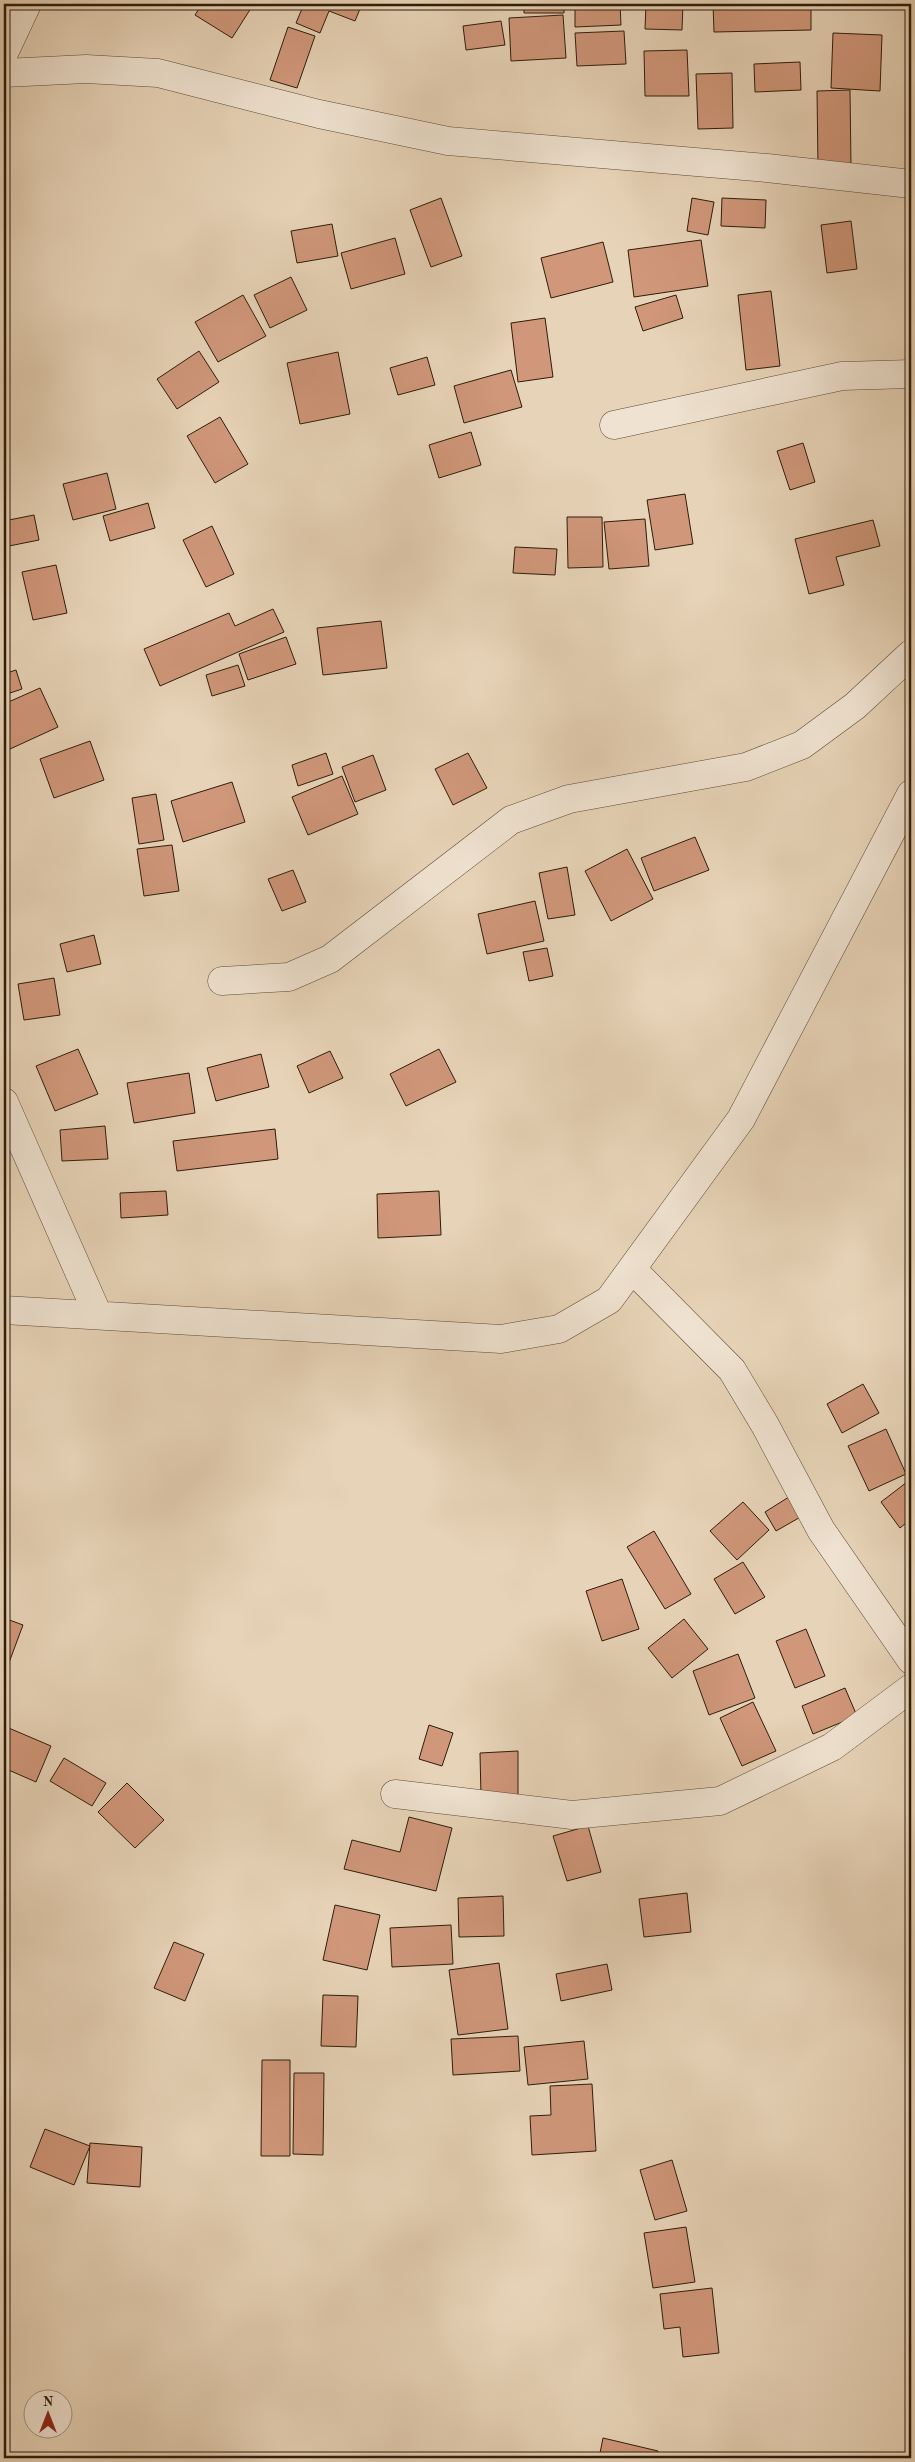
<svg xmlns="http://www.w3.org/2000/svg" width="915" height="2462" viewBox="0 0 915 2462" font-family="'Old Standard TT',serif">
	<rect width="100%" height="100%" fill="#e7d3b7"/>
	<filter id="stains"><feTurbulence type="fractalNoise" baseFrequency=".004" numOctaves="4"/><feColorMatrix values="0 0 0 0 .2 0 0 0 0 .09 0 0 0 0 .02 0 0 0 .5 -.17"/></filter>
	<radialGradient id="worn" r=".72"><stop offset=".6" stop-color="#630" stop-opacity="0"/><stop offset="1" stop-color="#630" stop-opacity=".3"/></radialGradient>
	<path fill="#d0977a" stroke="#2e1d0a" d="M202,4H250L253,5L232,38L195,15Z
		M304,4H362L355,21L329,11L320,33L296,23Z
		M524,4H564V13H524Z
		M575,4H620L621,25L575,27Z
		M646,4H683L682,30L645,29Z
		M713,4H811V30L714,32Z
		M563,15L566,58L511,61L509,18Z
		M501,21L505,45L466,50L463,26Z
		M288,27L315,36L297,88L270,80Z
		M624,31L626,64L577,66L575,33Z
		M833,33L882,35L880,91L831,88Z
		M687,50L689,96H645L644,51Z
		M800,62L801,90L755,92L754,64Z
		M732,73L733,128L698,129L696,74Z
		M850,90L851,167H818L817,91Z
		M441,198L462,256L431,267L410,210Z
		M692,198L714,202L708,235L687,231Z
		M722,198L766,200L765,228L721,226Z
		M851,221L857,269L827,273L821,225Z
		M332,224L338,256L297,263L291,231Z
		M395,238L405,274L351,289L341,253Z
		M701,240L708,286L634,297L628,250Z
		M603,242L613,282L551,298L541,258Z
		M291,277L307,310L270,328L254,295Z
		M771,291L780,366L746,370L738,295Z
		M243,295L266,336L218,362L195,322Z
		M676,295L683,318L643,331L635,307Z
		M545,318L553,377L518,382L511,323Z
		M199,351L219,382L177,409L157,379Z
		M338,352L350,414L300,424L287,363Z
		M427,357L435,385L398,395L390,368Z
		M511,370L522,407L464,423L454,386Z
		M220,417L248,464L215,483L187,436Z
		M471,432L481,465L439,478L429,445Z
		M803,443L815,482L790,490L777,451Z
		M107,473L116,509L73,520L63,484Z
		M685,494L693,544L655,550L647,500Z
		M148,503L155,528L110,541L103,516Z
		M34,515L39,540L4,547V521Z
		M567,517H602L603,567L568,568Z
		M645,519L649,566L609,569L604,522Z
		M873,520L880,546L836,557L844,585L809,594L795,539Z
		M212,526L234,574L206,587L183,540Z
		M515,547L557,549L555,575L513,573Z
		M56,565L67,613L33,620L22,572Z
		M273,609L284,632L160,686L144,649L229,613L235,626Z
		M381,621L387,668L323,675L317,628Z
		M286,637L296,664L248,680L239,654Z
		M238,665L245,686L212,696L206,675Z
		M16,670L22,689L4,695V674Z
		M40,688L58,727L10,749L4,734V704Z
		M90,741L104,780L54,798L40,759Z
		M326,753L333,774L298,786L292,765Z
		M468,753L487,788L453,805L435,769Z
		M373,755L386,790L355,802L342,767Z
		M342,776L358,814L308,835L292,797Z
		M232,782L245,822L183,842L171,801Z
		M156,794L164,840L139,844L132,798Z
		M695,837L709,870L654,891L641,858Z
		M172,845L179,891L144,896L137,849Z
		M627,849L653,899L611,921L585,871Z
		M567,867L575,915L548,919L539,873Z
		M293,870L306,902L282,911L268,879Z
		M535,901L544,941L487,954L478,914Z
		M94,935L101,964L67,972L60,944Z
		M547,948L553,976L529,981L523,952Z
		M54,978L60,1015L24,1020L18,984Z
		M78,1049L98,1094L55,1111L36,1066Z
		M439,1049L456,1082L406,1106L390,1074Z
		M330,1051L343,1078L309,1093L297,1066Z
		M261,1054L269,1087L216,1101L207,1068Z
		M189,1073L195,1113L134,1123L127,1083Z
		M105,1126L108,1159L62,1161L60,1130Z
		M275,1129L278,1159L177,1171L173,1141Z
		M166,1191L168,1215L121,1218L120,1193Z
		M439,1191L441,1235L378,1238L377,1194Z
		M911,1255V1269L906,1257Z
		M863,1384L879,1413L842,1433L827,1404Z
		M886,1429L906,1474L869,1491L848,1446Z
		M911,1479V1519L900,1528L881,1502Z
		M792,1495L804,1515L776,1531L765,1512Z
		M743,1502L769,1530L737,1560L710,1531Z
		M654,1531L691,1594L665,1609L627,1547Z
		M743,1562L765,1597L735,1614L714,1579Z
		M622,1579L639,1629L602,1641L586,1591Z
		M4,1618L23,1625L4,1676Z
		M684,1619L708,1649L672,1678L648,1648Z
		M806,1629L825,1676L795,1688L776,1641Z
		M738,1654L755,1698L709,1715L693,1671Z
		M845,1688L857,1716L813,1734L802,1706Z
		M753,1702L776,1751L742,1766L720,1718Z
		M429,1725L453,1733L442,1766L419,1759Z
		M4,1726L51,1746L36,1782L4,1768Z
		M518,1751V1796H481L480,1753Z
		M64,1758L106,1783L92,1806L50,1781Z
		M127,1783L164,1820L135,1848L98,1812Z
		M409,1817L452,1828L436,1891L344,1869L352,1840L400,1852Z
		M588,1826L601,1872L567,1881L553,1836Z
		M687,1893L691,1932L644,1937L639,1899Z
		M503,1896L504,1936L459,1937L458,1898Z
		M335,1905L380,1915L367,1970L323,1960Z
		M451,1925L453,1964L392,1967L390,1928Z
		M174,1942L204,1954L185,2001L154,1988Z
		M499,1963L508,2029L458,2035L449,1970Z
		M607,1964L612,1990L561,2001L556,1974Z
		M323,1995L358,1996L356,2047L321,2046Z
		M518,2036L520,2071L453,2075L451,2039Z
		M584,2041L588,2079L528,2085L524,2047Z
		M262,2060H290V2156H261Z
		M294,2073H324L323,2155L293,2154Z
		M592,2084L596,2151L532,2155L530,2116L551,2115L550,2086Z
		M45,2129L90,2146L74,2185L30,2167Z
		M90,2143L142,2147L140,2187L87,2183Z
		M672,2160L687,2211L655,2220L640,2170Z
		M686,2227L695,2282L653,2288L644,2233Z
		M712,2288L719,2353L683,2357L680,2327L664,2329L660,2294Z
		M603,2438L658,2451L657,2458H599Z"/>
	<g fill="none" stroke-linecap="round" stroke-linejoin="round">
		<defs>
			<path id="minor" d="M4,53L27,4
				M4,73L86,69L158,73L319,114L448,141L767,168L911,184
				M614,425L842,376L911,374
				M222,981L289,977L330,959L511,820L569,799L746,767L802,745L855,706L911,654
				M4,1102L98,1315
				M632,1269L732,1370L765,1425L821,1530L911,1660
				M4,1310L501,1339L559,1329L609,1300L741,1119L911,794
				M395,1794L572,1815L720,1801L832,1747L911,1688"/>
		</defs>
		<use href="#minor" stroke="#5c4a35" stroke-width="29"/>
		<use href="#minor" stroke="#efe2d0" stroke-width="28"/>
	</g>
	<rect width="915" height="2462" fill="none" stroke="#e7d3b7" stroke-width="20"/>
	<rect x="5" y="5" width="905" height="2452" fill="none" stroke="#2e1d0a" stroke-width="2.5"/>
	<rect x="10" y="10" width="895" height="2442" fill="none" stroke="#2e1d0a"/>
	<g transform="translate(48 2414)"><circle r="24" fill="#efe2d0" stroke="#a29381"/>
	<path d="M0-4L9 19L0 12L-9 19Z" fill="#8f2418"/>
	<text y="-8" font-size="14" font-weight="bold" text-anchor="middle" fill="#2e1d0a">N</text>
	</g>
	<rect width="100%" height="100%" filter="url(#stains)"/>
	<rect width="100%" height="100%" fill="url(#worn)"/>
</svg>
